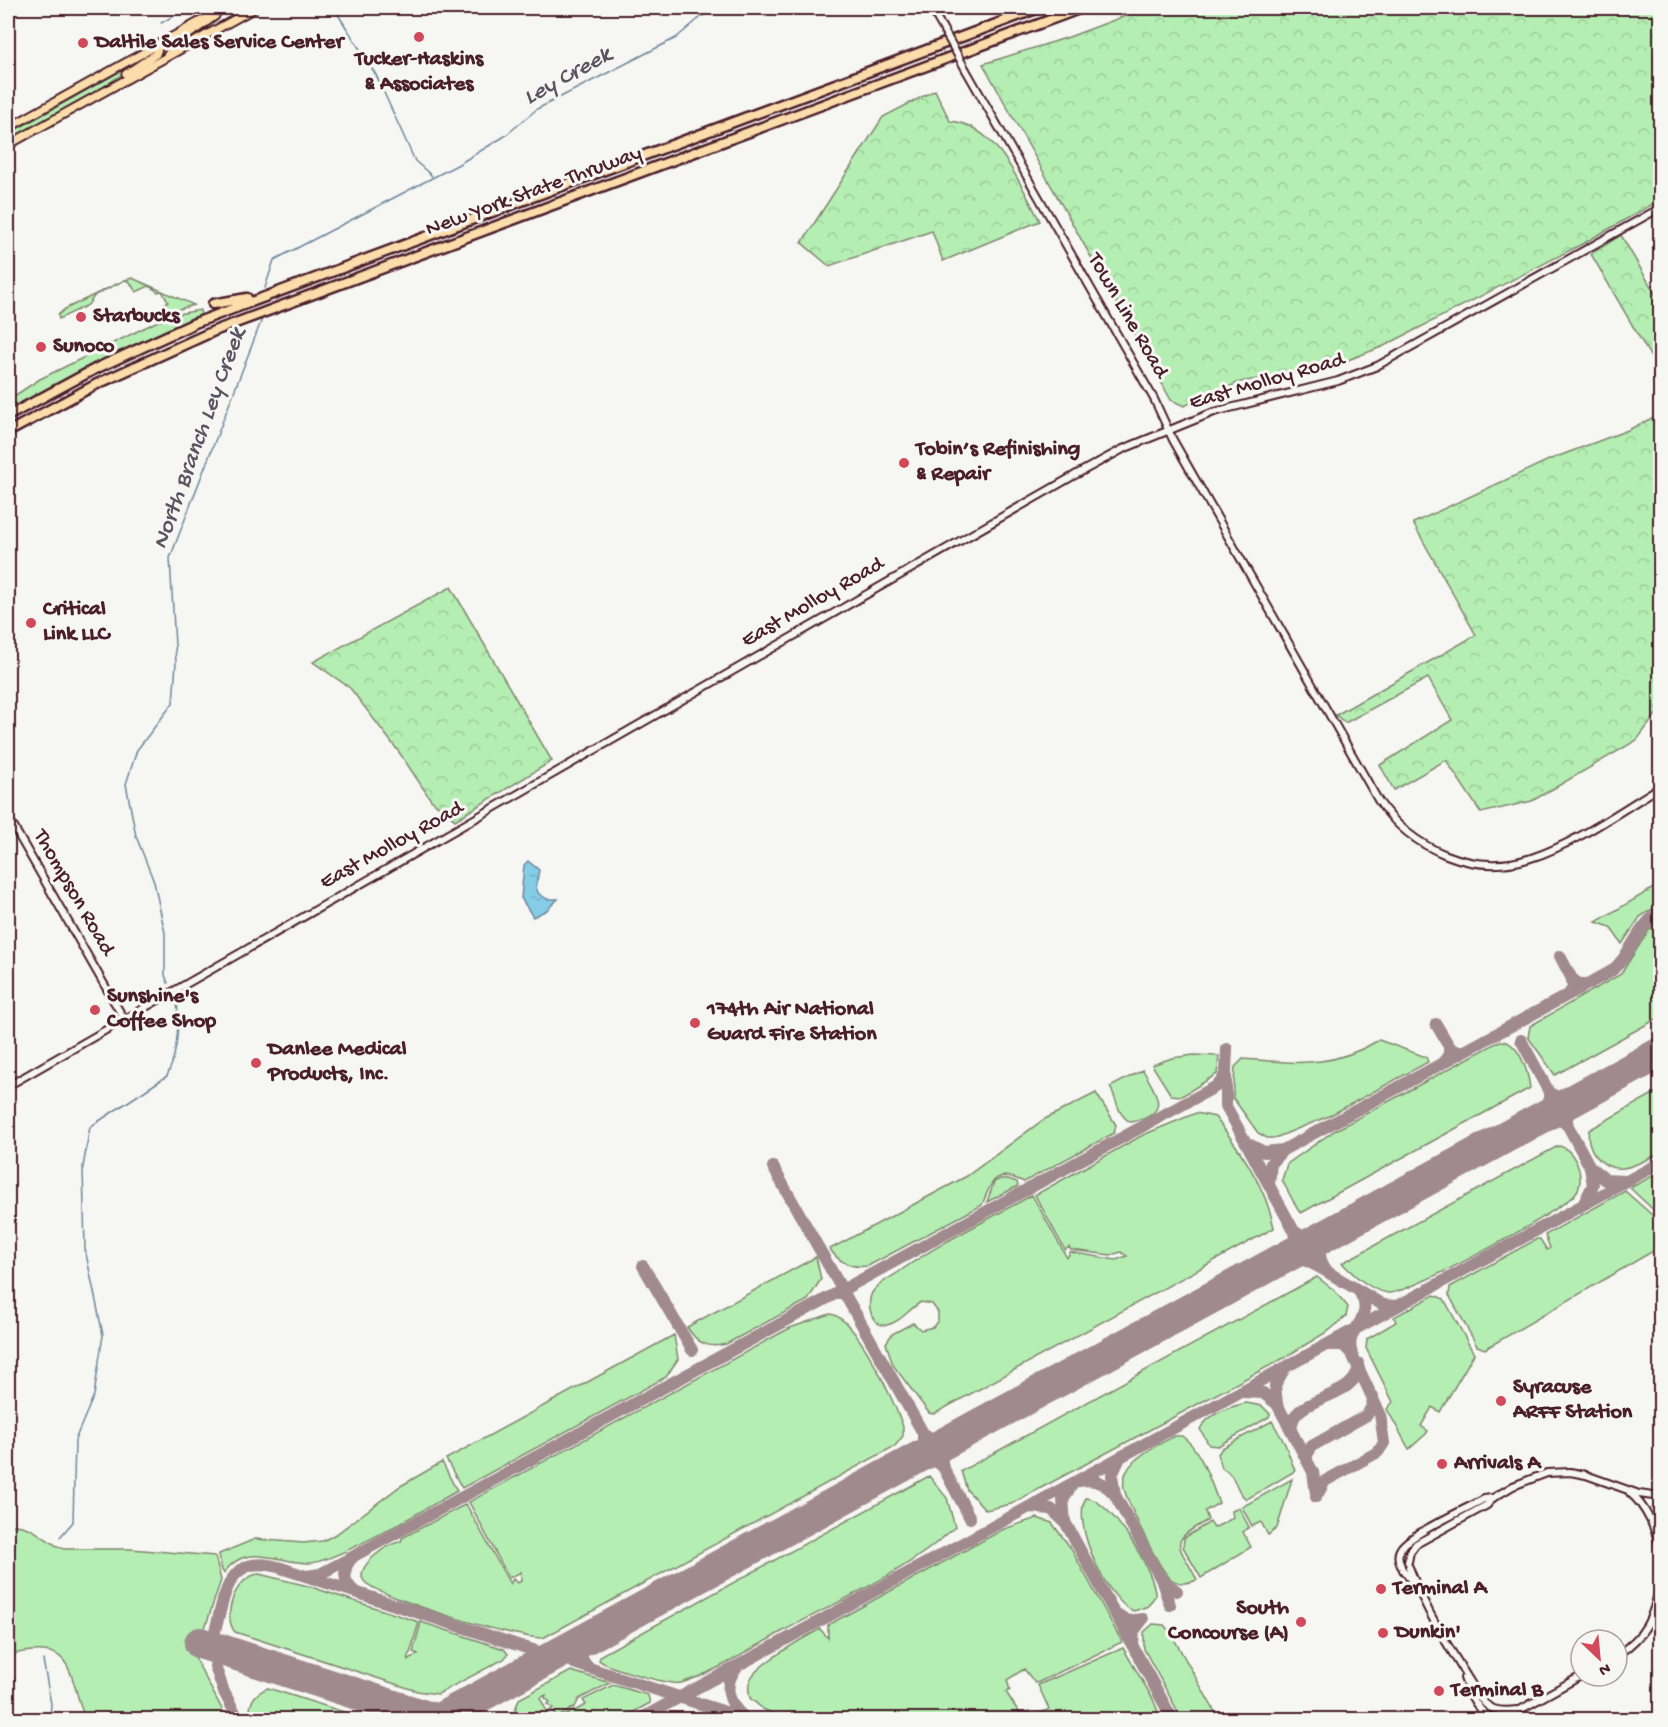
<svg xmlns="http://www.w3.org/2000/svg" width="1668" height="1727" viewBox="0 0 1668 1727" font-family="'Gochi Hand',sans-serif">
	<defs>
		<pattern id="forest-crowns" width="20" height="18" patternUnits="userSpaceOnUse" patternTransform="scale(1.5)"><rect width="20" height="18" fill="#b4eeb2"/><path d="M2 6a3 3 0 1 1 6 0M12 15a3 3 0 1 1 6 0" fill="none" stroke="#9ccc99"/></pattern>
		<pattern id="water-ripples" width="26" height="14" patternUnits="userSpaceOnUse" patternTransform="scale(1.5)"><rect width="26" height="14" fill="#85cde6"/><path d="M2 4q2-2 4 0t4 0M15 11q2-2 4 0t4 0" fill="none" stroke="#74b0c5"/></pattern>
	</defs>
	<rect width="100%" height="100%" fill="#f6f6f2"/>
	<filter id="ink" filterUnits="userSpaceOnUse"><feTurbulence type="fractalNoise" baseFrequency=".0167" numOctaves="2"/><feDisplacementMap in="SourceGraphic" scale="12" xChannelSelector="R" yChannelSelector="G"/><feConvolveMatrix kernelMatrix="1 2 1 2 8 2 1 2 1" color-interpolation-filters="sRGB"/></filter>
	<g filter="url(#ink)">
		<path fill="#b4eeb2" stroke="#7f866e" stroke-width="1.5" d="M153,53L87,98L8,142V134Z
			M132,278L194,305L151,317L147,313L151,315L166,308L164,304L168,302L162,291L158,292L149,286L136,292L130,282L125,280L95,295L88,305L59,319L58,315L65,309L125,280Z
			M200,310L201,316L69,377L8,410V400L40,379L156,322L178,314Z
			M1660,884V904L1640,917L1622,944L1610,927L1596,922Z
			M1660,921V1017L1555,1075L1528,1037L1530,1026L1621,974L1649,930Z
			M1379,1040L1426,1057L1428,1062L1329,1116L1275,1138H1267L1258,1133L1233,1098L1235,1067L1243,1059C1297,1063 1331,1069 1379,1040Z
			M1500,1041C1519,1040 1528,1072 1530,1088L1301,1213L1298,1210L1282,1180L1287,1164L1334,1131Z
			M1194,1055L1219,1056L1217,1074L1182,1096L1171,1095L1152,1065L1172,1058Z
			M1143,1070C1157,1095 1172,1114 1131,1122C1117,1116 1117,1098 1110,1087Z
			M1660,1090V1153C1639,1163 1615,1180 1596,1156C1590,1149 1587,1139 1589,1130Z
			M1096,1093L1116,1125L1114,1133L1024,1182C995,1168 992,1180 982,1205L868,1266C852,1268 839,1263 830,1249L967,1176L1043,1120Z
			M1196,1113L1215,1117C1240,1150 1266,1186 1274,1228L934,1414L929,1413L893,1365L886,1343L892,1334L913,1323L921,1330L933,1327L938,1320V1312L932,1304L921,1302C910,1308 901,1322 887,1325C870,1328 865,1300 874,1290C881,1282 892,1277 900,1271C941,1242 988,1220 1032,1195L1067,1258L1070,1252L1116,1260L1127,1256L1121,1252L1111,1255L1071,1250L1069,1247L1065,1250L1035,1195L1143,1135Z
			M1558,1146C1567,1147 1573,1155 1577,1164C1581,1173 1582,1186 1575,1194C1559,1213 1408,1295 1388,1293C1370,1290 1355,1276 1342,1263Z
			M1660,1172V1216L1630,1188Z
			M1008,1179L1017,1182L1018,1186L987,1202L994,1182L1000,1179Z
			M1625,1191L1660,1222V1247L1485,1349L1477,1346L1449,1295L1450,1287L1537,1239H1540L1547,1250L1550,1248L1545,1235Z
			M816,1257L821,1279L808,1300L726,1344C708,1349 697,1343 687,1327Z
			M1317,1277L1334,1290L1348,1307L1346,1316L1330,1330L1282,1359L1011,1504L986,1510L967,1490L961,1471Z
			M1434,1295L1444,1299L1474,1354L1440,1412L1432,1407L1421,1426L1428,1431L1426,1434L1409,1449L1387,1409L1393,1402L1366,1348L1367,1339L1396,1322L1394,1317Z
			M830,1314C856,1316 895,1403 903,1427V1436L895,1446L543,1638C517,1639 385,1599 366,1583C349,1569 392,1540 401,1542L402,1538L466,1504L510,1584L513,1579L517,1583L521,1581V1572L509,1578L469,1502L790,1328Z
			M674,1335L678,1359L666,1377L462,1488L446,1459Z
			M1246,1403L1262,1406L1270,1414L1269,1417L1218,1446L1209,1445L1200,1429C1208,1414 1229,1407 1246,1403Z
			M1272,1421L1285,1444L1295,1471L1247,1499C1235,1493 1238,1476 1222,1468L1218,1454L1222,1448Z
			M1175,1436H1182C1202,1450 1211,1484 1219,1503L1205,1511L1208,1520C1166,1543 1178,1542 1197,1580C1188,1584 1180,1585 1171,1579C1159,1570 1129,1505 1124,1489C1123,1483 1124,1476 1127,1471C1135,1455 1160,1444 1175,1436Z
			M442,1462L457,1491C430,1506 335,1563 309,1563C279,1563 246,1541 224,1573L222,1571L219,1554L255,1539L303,1543L323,1541L339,1532L399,1487Z
			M929,1476L947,1498L955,1527C907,1572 841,1600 783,1631C751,1649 717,1672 681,1683C672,1686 605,1667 599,1660L601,1655Z
			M1292,1479L1277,1528L1268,1535L1261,1522L1252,1526L1242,1507Z
			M1086,1498C1110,1498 1157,1574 1155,1596L1148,1606L1134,1611C1109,1604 1070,1523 1086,1498Z
			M1239,1508L1249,1527L1243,1532L1251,1547L1201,1578L1183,1547L1184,1538L1210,1522L1214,1528L1233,1518L1232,1511Z
			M1037,1518L1052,1523L1070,1547L1122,1642L1039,1682L1035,1683L1024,1669L1007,1680L1010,1690L1006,1692L1020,1714L1029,1711L1033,1717L1049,1709L1038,1685L1123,1648L1153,1699L1161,1719H785L763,1709L750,1698C748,1690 748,1681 753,1675C764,1661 803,1638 820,1629L828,1638V1625L1004,1529Z
			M15,1525C36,1526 46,1543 64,1549H131L215,1556L221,1580L195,1658L224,1713L220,1719H85C66,1666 75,1640 8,1655V1527Z
			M259,1574L308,1586L419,1622L408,1660L418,1654L413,1652L421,1622L504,1649L508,1654L504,1659L438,1694L417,1691L235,1632C221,1615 236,1576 259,1574Z
			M1153,1624L1164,1625L1170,1632L1219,1719H1182L1144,1649V1632Z
			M571,1671L610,1683L579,1699L575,1707L555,1719V1712L550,1710L553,1708L547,1704L550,1702L545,1698L546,1695L540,1698L551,1719H518L515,1710L519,1699Z
			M613,1685L648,1695L650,1703L621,1719H558L586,1705L583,1700Z
			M268,1688L366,1719H251C247,1705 254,1693 268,1688Z"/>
		<path fill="url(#forest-crowns)" stroke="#7f866e" stroke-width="1.5" d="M1146,8H1660V200L1584,243L1384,346L1330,367L1240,382L1184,406L1171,400L983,64L1069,37Z
			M935,90L950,121C997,125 1020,184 1040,221L943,261L932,231L829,266L802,243L806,236L883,117Z
			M1621,235L1660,302V373L1591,254Z
			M1660,414V684L1658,712L1637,740L1532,801L1481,813L1446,760L1394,790L1380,765L1452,720L1428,678L1345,723L1336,715L1476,635L1413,523L1551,459L1628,430Z
			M451,587L552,761L455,820L431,800L399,752L350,688L313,662Z"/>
		<path fill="url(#water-ripples)" stroke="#6d879b" stroke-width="1.5" d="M528,861L539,870L536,886L538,893L547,899H558L547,910L533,917L521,898L524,865Z"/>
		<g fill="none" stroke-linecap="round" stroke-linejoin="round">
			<path stroke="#6d879b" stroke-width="1.5" d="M334,8L376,75L415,161L432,176
				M161,23L188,8
				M265,288L274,260L459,164L505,136L537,109L676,38L702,16L719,8
				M168,983L165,975V933L154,882L136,836L126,784L137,750L173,703L176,663L170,558L262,319
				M60,1537L73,1522L75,1440L94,1395L103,1335L85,1249L83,1167L90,1127L167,1076C178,1053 179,1024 177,999
				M43,1660L51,1704L50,1720"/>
			<path stroke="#a08a8e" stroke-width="12" d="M1560,956L1572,979
				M1568,995L1573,988L1572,979L1579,984H1588
				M1436,1024L1449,1046
				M1521,1040L1549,1092
				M1444,1062L1449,1054V1046L1454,1051H1465
				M1226,1071L1227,1049
				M1538,1119L1549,1109V1092L1562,1101L1577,1098
				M1568,1126L1590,1167
				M1504,1140C1522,1130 1550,1106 1568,1126C1560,1100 1593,1091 1611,1082
				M1247,1143L1264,1152L1283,1150L1271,1163L1269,1185
				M1283,1150L1610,972C1632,956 1636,926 1660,912
				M773,1167L923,1433
				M1584,1203L1593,1185L1590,1167L1606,1180L1624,1181
				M1281,1259C1293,1252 1297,1243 1294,1231L1308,1240L1330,1232
				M643,1266L692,1350
				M1329,1273L1358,1290
				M1250,1278C1290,1256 1287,1248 1329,1273C1301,1242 1347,1225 1369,1213
				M1328,1345H1343L1352,1354C1342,1327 1379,1321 1358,1290L1383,1305L1397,1306
				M1242,1392L1263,1393L1277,1404L1275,1385L1285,1368
				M1277,1404L1313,1472L1316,1494
				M1292,1432C1285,1394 1362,1402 1358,1363
				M913,1459L923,1449V1433L935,1441L952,1438
				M1307,1461V1455L1312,1446L1367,1415L1372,1406L1373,1396
				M943,1467L970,1518
				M879,1480C897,1470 924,1447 943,1467C935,1441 970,1431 989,1421
				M1079,1481C1094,1478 1106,1483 1115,1495L1112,1475L1120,1458
				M1115,1495L1161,1579
				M1316,1497L1325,1481L1378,1452L1384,1443L1380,1414L1352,1354
				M1030,1507L1051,1509L1065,1522L1063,1500L1072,1484
				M1065,1522L1173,1720
				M354,1556L1215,1087L1222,1081L1226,1071V1106L1294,1231
				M307,1576L320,1574L354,1556C342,1567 342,1581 355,1592
				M1170,1605L1161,1579L1177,1591
				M1117,1614L1128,1621L1143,1619L1134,1631L1133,1645
				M215,1631C225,1594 228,1553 278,1567L545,1654L557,1653L615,1621
				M574,1663L589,1668C579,1659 578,1647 589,1638
				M215,1666L224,1692L239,1720
				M737,1667C723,1684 727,1703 744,1717
				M589,1668L750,1720
				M638,1720L1660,1163
				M1286,1720L1288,1718"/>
			<path stroke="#a08a8e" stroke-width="32" d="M200,1643L437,1720L1660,1053"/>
			<defs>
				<path id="secondary" d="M931,8L942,27
					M966,70L1154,399L1173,440L1378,800C1411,849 1473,877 1531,858C1573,845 1622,810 1660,787
					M8,817L124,1019
					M8,1086L1075,475L1123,449L1214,412L1338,381L1377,366L1660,208
					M1630,1493C1645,1505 1658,1532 1660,1552
					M1408,1562L1410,1552L1416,1544L1487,1505L1493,1498L1513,1486L1547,1473L1570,1472L1586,1475L1639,1494L1660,1497
					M1401,1566C1398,1560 1397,1554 1401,1548C1410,1534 1466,1509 1484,1499L1492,1498
					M1409,1567C1425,1610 1451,1651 1476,1691
					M1403,1570L1414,1584
					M1617,1655C1647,1635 1653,1618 1660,1584
					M1464,1678L1470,1694
					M1478,1694C1487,1711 1499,1712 1517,1710
					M1472,1697C1481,1713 1489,1721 1507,1717L1581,1676"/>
				<path id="primary" d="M167,56L174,45L215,16
					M126,74L156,54L160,43
					M8,128L224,8
					M8,145L255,8"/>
				<path id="highway" d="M213,304L247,298
					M8,416L95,369L195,323L1039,8
					M8,432L97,384L214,331L1082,8"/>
			</defs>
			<use href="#secondary" stroke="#4a1f2b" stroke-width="10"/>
			<use href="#primary" stroke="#4a1f2b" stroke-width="11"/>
			<use href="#highway" stroke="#4a1f2b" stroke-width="13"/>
			<use href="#secondary" stroke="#f6f6f2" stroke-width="6"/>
			<use href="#primary" stroke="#faddab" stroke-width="7"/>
			<use href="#highway" stroke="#faddab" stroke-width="8"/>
			<defs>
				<path id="secondary-bridge" d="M942,27L966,70"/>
			</defs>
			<use href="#secondary-bridge" stroke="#4a1f2b" stroke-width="10" stroke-linecap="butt"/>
			<use href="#secondary-bridge" stroke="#f6f6f2" stroke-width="6"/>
		</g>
	</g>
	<g fill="#d1495b" stroke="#f6f6f2" stroke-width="2">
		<circle cx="419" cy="37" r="6"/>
		<circle cx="83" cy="43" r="6"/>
		<circle cx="81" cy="317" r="6"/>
		<circle cx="41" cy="347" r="6"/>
		<circle cx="904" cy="463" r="6"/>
		<circle cx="31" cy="623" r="6"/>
		<circle cx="95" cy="1010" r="6"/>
		<circle cx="695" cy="1023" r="6"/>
		<circle cx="256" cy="1063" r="6"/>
		<circle cx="1501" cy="1401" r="6"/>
		<circle cx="1442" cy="1464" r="6"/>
		<circle cx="1381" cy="1589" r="6"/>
		<circle cx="1301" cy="1622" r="6"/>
		<circle cx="1383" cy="1633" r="6"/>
		<circle cx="1439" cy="1691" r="6"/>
	</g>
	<g text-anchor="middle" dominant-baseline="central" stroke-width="6" stroke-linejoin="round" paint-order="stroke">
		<g font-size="22" font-weight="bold" fill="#4a1f2b" stroke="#f6f6f2" text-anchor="start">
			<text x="95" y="43">Daltile Sales Service Center</text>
			<text x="419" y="60" text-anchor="middle">Tucker-Haskins<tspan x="419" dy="25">&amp; Associates</tspan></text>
			<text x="93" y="317">Starbucks</text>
			<text x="53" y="347">Sunoco</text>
			<text x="916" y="450">Tobin’s Refinishing<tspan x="916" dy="25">&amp; Repair</tspan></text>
			<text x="43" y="610">Critical<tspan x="43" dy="25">Link LLC</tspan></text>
			<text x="107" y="997">Sunshine's<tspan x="107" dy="25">Coffee Shop</tspan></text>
			<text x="707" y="1010">174th Air National<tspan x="707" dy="25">Guard Fire Station</tspan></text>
			<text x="268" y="1050">Danlee Medical<tspan x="268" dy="25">Products, Inc.</tspan></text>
			<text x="1513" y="1388">Syracuse<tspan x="1513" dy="25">ARFF Station</tspan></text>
			<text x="1454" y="1464">Arrivals A</text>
			<text x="1393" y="1589">Terminal A</text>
			<text x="1289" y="1609" text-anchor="end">South<tspan x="1289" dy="25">Concourse (A)</tspan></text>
			<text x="1395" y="1633">Dunkin'</text>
			<text x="1451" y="1691">Terminal B</text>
		</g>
		<g font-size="22" fill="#4a1f2b" stroke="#f6f6f2">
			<text transform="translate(534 192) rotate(-20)">New York State Thruway</text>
			<text transform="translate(1127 316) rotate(60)">Town Line Road</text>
			<text transform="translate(1267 382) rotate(-16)">East Molloy Road</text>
			<text transform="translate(813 603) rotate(-30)">East Molloy Road</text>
			<text transform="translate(392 846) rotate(-29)">East Molloy Road</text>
			<text transform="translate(73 893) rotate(60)">Thompson Road</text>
		</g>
		<g font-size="24" font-style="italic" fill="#5c5363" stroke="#f6f6f2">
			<text transform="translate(568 77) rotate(-29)">Ley Creek</text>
			<text transform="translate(200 439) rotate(-70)">North Branch Ley Creek</text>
		</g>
	</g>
	<rect width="1668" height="1727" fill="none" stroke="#f6f6f2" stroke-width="30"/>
	<rect x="15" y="15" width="1638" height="1697" fill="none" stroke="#4a1f2b" stroke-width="2" filter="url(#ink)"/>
	<g transform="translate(1599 1658) rotate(154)"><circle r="28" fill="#f6f6f2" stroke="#b1a0a2" stroke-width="1.5"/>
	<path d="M0-4.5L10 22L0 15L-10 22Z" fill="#d1495b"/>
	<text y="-9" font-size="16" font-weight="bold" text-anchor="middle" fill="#4a1f2b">N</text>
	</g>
</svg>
